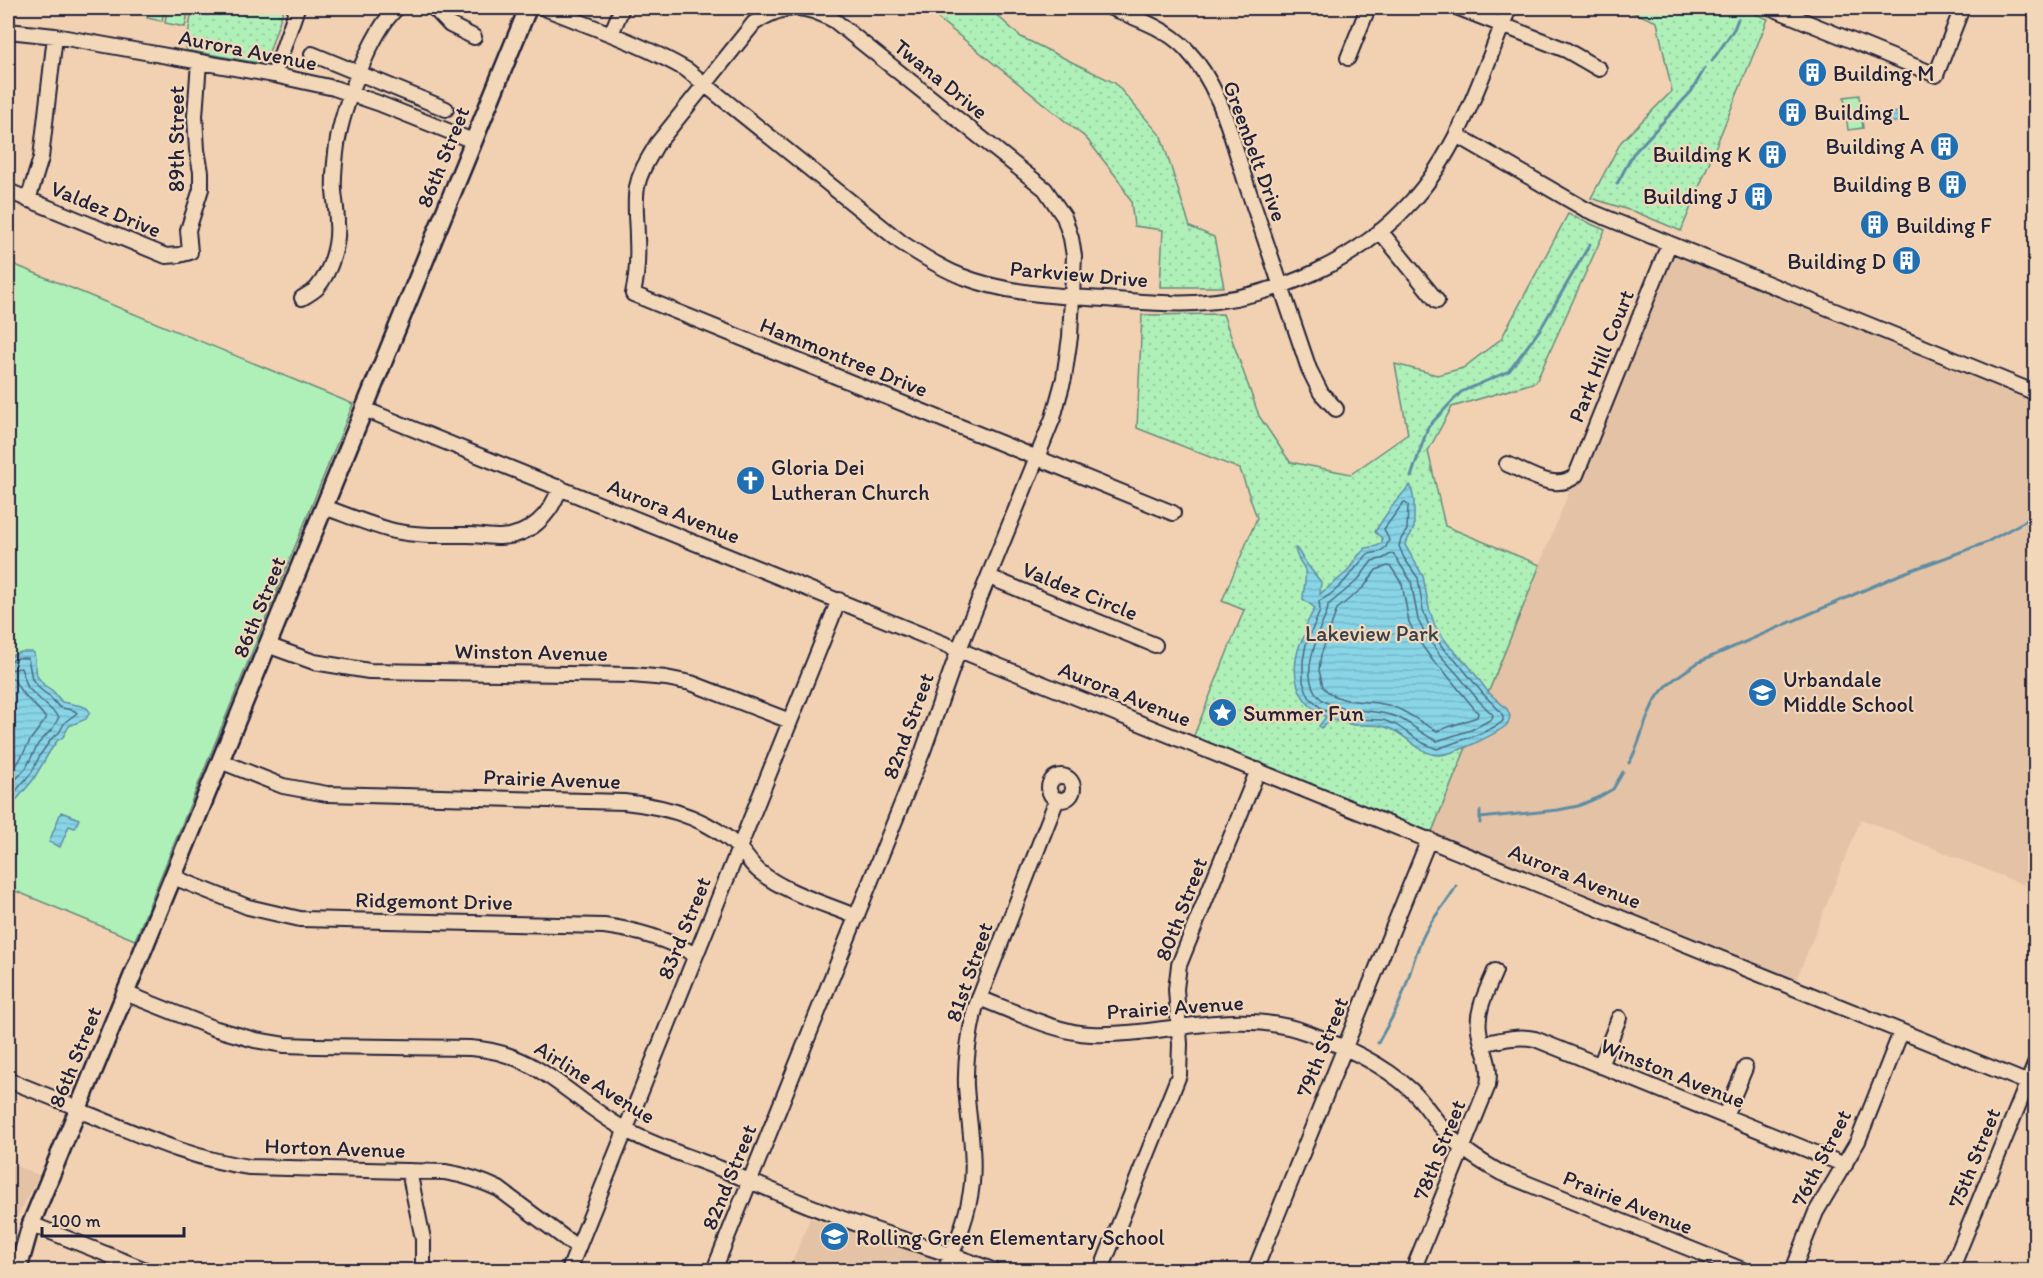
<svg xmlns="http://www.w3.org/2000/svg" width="2043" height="1278" viewBox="0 0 2043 1278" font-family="Itim,sans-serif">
	<defs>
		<pattern id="park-dots" width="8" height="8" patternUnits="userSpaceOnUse" patternTransform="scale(1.5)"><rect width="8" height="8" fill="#aff0b9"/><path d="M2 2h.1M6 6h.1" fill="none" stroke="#96cea0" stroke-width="1.8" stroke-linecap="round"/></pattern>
		<pattern id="water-rules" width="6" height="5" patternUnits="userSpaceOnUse" patternTransform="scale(1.5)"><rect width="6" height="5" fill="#88d5e7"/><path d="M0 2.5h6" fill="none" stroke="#75b7c7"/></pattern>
	</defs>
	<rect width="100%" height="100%" fill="#f2d1b2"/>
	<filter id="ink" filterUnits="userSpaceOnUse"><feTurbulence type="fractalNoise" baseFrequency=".0167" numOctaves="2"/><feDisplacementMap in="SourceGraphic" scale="12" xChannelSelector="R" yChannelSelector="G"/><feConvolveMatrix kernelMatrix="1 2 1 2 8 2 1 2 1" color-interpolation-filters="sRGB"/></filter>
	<g filter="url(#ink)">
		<path fill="#e4c2a6" d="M1669,244L2035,393L2036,856L2024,885L1861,819L1793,988L1429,839Z
			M8,1163L39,1175L30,1194L8,1232Z
			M810,1218L923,1255L935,1259L930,1270H789Z"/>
		<path fill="#aff0b9" stroke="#68897a" stroke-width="1.5" d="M148,8H164L162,21L147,18Z
			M167,8H189L185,27L165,23Z
			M1859,95L1863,128L1848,130L1844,97Z
			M8,262L353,404L135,940L8,888Z"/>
		<path fill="url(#park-dots)" stroke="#68897a" stroke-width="1.5" d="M192,8H284L265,64L186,50Z
			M925,8H989L1021,37L1115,83L1161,136L1190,227L1214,237L1224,287H1160L1163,230L1134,226L1131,201L1118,179L1086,138Z
			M1622,8H1741L1768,19L1681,231L1638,213L1591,198L1621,142L1672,91L1657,22Z
			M1568,214L1605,230L1536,382L1452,407L1428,451L1445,526L1540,565L1429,839L1191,743L1244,610L1222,601L1257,518L1240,469L1137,428L1142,315L1223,314L1259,416L1290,462L1351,474L1408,434L1395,364L1437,375L1463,368L1501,339Z"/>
		<path fill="url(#water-rules)" stroke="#5f8da2" stroke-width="1.5" d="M1899,112L1900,121L1883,124L1882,115Z
			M1410,485L1411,486L1414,501V528L1405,545L1423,576L1429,608L1435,626L1450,647L1469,666L1488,692L1507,709L1510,716L1508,724C1495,735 1452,756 1436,755C1421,753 1408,738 1395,731C1382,724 1368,725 1354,725C1346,724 1339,720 1331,720L1321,728L1319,726L1326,717C1297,702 1289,675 1300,644C1301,641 1304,638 1305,635C1306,632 1305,629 1306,626C1308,620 1312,614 1315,608L1303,599C1303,590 1307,578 1305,570C1301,560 1297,561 1295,548L1297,549L1306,563L1321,582L1320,594L1347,572L1357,557L1366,548L1377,546L1382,543V538L1375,532L1376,530L1392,506Z
			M21,652H32L34,653L37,676L44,685L53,691L62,702L82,706L87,708L90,712L86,719L69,726L63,737L57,741L50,751L33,780L8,810V663L10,656Z
			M61,812L79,819L75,828L69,826L60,847L49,842Z"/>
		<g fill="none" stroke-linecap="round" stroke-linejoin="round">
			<path stroke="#4b6a80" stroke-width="1.5" d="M1404,502L1408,505L1407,530L1401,539L1399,546L1404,558L1418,578L1423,610L1430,629L1445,651L1455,659L1484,695L1501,712L1503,717V721L1498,725L1482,733L1437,749L1423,743L1396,725L1383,720L1354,719L1331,714L1321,708L1309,697L1303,682V661L1306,644L1320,611L1319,601C1341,591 1352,570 1368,554L1379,552L1386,547L1389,540L1384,529Z
				M1391,554L1394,555L1411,581L1418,620L1424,632L1440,655L1459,676L1478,700L1493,715L1492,719L1471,730L1437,741C1422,735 1411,723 1397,717C1365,704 1306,721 1310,666C1311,654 1316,643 1319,631C1322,622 1328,615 1328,605L1357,581L1372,561L1382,559Z
				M1388,566L1391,567L1402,584L1409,622L1416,637L1433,661L1442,669L1478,713L1477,717L1437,731C1420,723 1407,710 1388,705C1367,699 1339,706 1323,687L1319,670L1321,655L1337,609L1364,587L1376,570Z
				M8,662L18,658H28L32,679L40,689L49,696L59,707L75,711L77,713L65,722L59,733L52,738L40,755L32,772L8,800
				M8,670L21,668L28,688L59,717L53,728L38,744L26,768L8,788
				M8,679H14C21,697 37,704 46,719L31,739L18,763L8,774"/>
			<path stroke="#5f8da2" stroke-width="3" d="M1712,61L1734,29L1738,19
				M1617,184L1633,154L1691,92L1705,68
				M1411,477L1428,427L1461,392L1509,371L1541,328L1590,244
				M1629,763C1639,747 1642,728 1650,711C1659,687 1679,675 1699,662L1901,574L1985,543L2036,515
				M1480,818L1558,810L1578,806L1599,797L1613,789L1623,772
				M1480,823V811
				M1378,1043C1384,1031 1392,1019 1398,1006C1410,980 1414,949 1430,924C1439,910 1449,900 1456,886"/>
			<defs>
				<path id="minor" d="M434,8L450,25L474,37
					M544,8C592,27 642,44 687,70L902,243C921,255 940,268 961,276C1007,294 1056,296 1104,299C1134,301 1165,305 1195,303C1275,298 1358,262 1412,201C1461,147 1482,74 1509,8
					M1111,8C1138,19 1166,28 1186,49C1221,86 1232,140 1247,186C1268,247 1288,308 1309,369L1321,393L1336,409
					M1459,8L1566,50L1599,69
					M1772,8L1936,75L1962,8
					M8,31L55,36L274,75L334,88L378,103L473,141
					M611,34L622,8
					M312,54L446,109
					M1348,58L1368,8
					M274,75L297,8
					M1457,135L1585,209L2036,393
					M8,191L166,256L179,255L190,252L188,230L201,189V172L197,150L195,116L199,62
					M28,200L41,158L55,36
					M1380,231L1437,301
					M302,298C307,295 313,292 317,288C331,271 339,244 337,223C337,212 335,202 334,191C333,176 335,160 337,145C342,110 371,31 397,8
					M364,409L2036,1086
					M1507,464C1528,473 1557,493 1576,475L1669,244
					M324,507C347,515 370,525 394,531C418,536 443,535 468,535C478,535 489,537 500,537C530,536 551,515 560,487
					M989,577L1155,645
					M267,645L314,662L369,671L632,675L666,678L691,683L790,721
					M220,761L283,786L327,794L624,802C664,806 709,818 739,848C746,855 751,865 760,872C786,893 826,904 857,917
					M1049 788a12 12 0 1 1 24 0a12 12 0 1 1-24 0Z
					M173,877L248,907L300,919L604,926C637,930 666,939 696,955
					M125,993L213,1028L255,1040L285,1045L315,1046L470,1048C538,1052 568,1097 624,1129C652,1145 685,1155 716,1167C765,1187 813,1209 863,1226C906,1241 950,1253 992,1270
					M979,998C1011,1010 1057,1033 1091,1034C1164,1037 1236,1006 1308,1033C1345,1047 1382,1063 1411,1090C1424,1102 1432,1116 1443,1129C1459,1148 1480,1161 1501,1173L1743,1270
					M1482,1044C1500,1040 1517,1035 1535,1039L1845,1165
					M1600,1066L1619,1018
					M8,1080L78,1108
					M78,1110C134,1132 189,1159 249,1167L445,1172C464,1175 482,1181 499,1189L578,1248
					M1725,1116L1745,1068
					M409,1171L423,1239V1270
					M31,1224L146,1270
					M569,1270L839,600
					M714,1270L923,751L959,649L1053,418L1064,378L1070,337L1074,256L1071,238L1064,217L1045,189L835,21C803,3 785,4 754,23L657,144C649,158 640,171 637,187C634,205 637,220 637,238C638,257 637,276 633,294L1173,513
					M945,1270C957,1242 969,1214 972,1183C975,1150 968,1119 966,1086C965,1059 969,1035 975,1009L1057,799
					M1101,1270L1179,1075L1180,1044L1176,989L1179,965L1258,770
					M1255,1270L1429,839
					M1413,1270L1488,1085C1492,1061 1482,1052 1479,1030C1476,1009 1488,989 1495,971
					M1793,1270L1816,1212L1858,1141L1901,1032
					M1951,1270L2036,1062"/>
				<path id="major" d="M18,1270L31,1224L528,8"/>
			</defs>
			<use href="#minor" stroke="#22223b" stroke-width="18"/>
			<use href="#major" stroke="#22223b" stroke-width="21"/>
			<use href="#minor" stroke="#f2d7b9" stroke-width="14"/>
			<use href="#major" stroke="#f2d7b9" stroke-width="16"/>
		</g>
	</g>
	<defs>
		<symbol id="building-disc" viewBox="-11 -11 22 22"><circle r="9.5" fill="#1f6fb2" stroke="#f2d7b9"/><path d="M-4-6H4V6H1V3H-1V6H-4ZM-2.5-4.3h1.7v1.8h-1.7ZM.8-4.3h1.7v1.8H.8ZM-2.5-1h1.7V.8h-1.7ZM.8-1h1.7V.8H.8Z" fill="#fff"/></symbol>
		<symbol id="church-disc" viewBox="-11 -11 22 22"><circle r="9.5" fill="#1f6fb2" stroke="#f2d7b9"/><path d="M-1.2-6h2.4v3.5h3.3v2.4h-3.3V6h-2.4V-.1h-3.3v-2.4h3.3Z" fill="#fff"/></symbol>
		<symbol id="school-disc" viewBox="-11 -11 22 22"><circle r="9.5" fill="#1f6fb2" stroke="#f2d7b9"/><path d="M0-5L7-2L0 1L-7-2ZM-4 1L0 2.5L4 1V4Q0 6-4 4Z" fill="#fff"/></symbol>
		<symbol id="sight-disc" viewBox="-11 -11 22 22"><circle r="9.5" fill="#1f6fb2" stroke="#f2d7b9"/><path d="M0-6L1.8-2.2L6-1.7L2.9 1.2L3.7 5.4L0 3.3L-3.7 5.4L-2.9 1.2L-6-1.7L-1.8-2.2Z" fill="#fff"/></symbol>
	</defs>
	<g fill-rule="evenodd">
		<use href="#building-disc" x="1796" y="56" width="33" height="33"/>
		<use href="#building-disc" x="1776" y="96" width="33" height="33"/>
		<use href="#building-disc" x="1928" y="130" width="33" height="33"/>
		<use href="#building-disc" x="1756" y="138" width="33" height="33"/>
		<use href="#building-disc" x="1936" y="168" width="33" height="33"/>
		<use href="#building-disc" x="1742" y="180" width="33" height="33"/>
		<use href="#building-disc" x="1858" y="208" width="33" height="33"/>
		<use href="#building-disc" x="1890" y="244" width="33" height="33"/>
		<use href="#church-disc" x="734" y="464" width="33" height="33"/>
		<use href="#school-disc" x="1746" y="676" width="33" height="33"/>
		<use href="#sight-disc" x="1206" y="696" width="33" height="33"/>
		<use href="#school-disc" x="818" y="1220" width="33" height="33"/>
	</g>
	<g text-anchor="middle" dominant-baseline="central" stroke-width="4.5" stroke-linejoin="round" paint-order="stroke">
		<g font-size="22" fill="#22223b" stroke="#f2d7b9">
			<text transform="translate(248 50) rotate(11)">Aurora Avenue</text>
			<text transform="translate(941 79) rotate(39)">Twana Drive</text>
			<text transform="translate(176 139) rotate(-90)">89th Street</text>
			<text transform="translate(1255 151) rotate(70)">Greenbelt Drive</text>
			<text transform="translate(443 157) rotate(-68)">86th Street</text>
			<text transform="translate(106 209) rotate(22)">Valdez Drive</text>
			<text transform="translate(1079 274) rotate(5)">Parkview Drive</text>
			<text transform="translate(1601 356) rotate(-68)">Park Hill Court</text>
			<text transform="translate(844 357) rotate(22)">Hammontree Drive</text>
			<text transform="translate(674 511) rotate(22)">Aurora Avenue</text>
			<text transform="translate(1080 591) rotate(22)">Valdez Circle</text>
			<text transform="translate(259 607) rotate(-68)">86th Street</text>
			<text transform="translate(531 652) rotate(1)">Winston Avenue</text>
			<text transform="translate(1125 694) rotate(22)">Aurora Avenue</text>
			<text transform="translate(908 726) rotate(-70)">82nd Street</text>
			<text transform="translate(552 779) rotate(2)">Prairie Avenue</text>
			<text transform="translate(1575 876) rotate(22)">Aurora Avenue</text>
			<text transform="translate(434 901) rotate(1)">Ridgemont Drive</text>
			<text transform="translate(1181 909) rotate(-69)">80th Street</text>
			<text transform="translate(684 928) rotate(-68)">83rd Street</text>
			<text transform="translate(969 972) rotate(-71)">81st Street</text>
			<text transform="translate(1175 1007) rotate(-4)">Prairie Avenue</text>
			<text transform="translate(1322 1047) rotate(-68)">79th Street</text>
			<text transform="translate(75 1057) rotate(-68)">86th Street</text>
			<text transform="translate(1673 1073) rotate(22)">Winston Avenue</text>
			<text transform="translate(595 1082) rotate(32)">Airline Avenue</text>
			<text transform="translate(335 1148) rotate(2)">Horton Avenue</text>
			<text transform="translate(1439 1150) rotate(-68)">78th Street</text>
			<text transform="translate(1821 1158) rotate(-63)">76th Street</text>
			<text transform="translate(1974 1158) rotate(-68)">75th Street</text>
			<text transform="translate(729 1177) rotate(-68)">82nd Street</text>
			<text transform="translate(1628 1202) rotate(22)">Prairie Avenue</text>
		</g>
		<g font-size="22" fill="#22223b" stroke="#f2d7b9" text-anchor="start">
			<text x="1833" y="73">Building M</text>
			<text x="1814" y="112">Building L</text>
			<text x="1924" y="146" text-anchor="end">Building A</text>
			<text x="1751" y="154" text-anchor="end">Building K</text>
			<text x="1931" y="184" text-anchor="end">Building B</text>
			<text x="1738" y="196" text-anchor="end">Building J</text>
			<text x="1896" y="225">Building F</text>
			<text x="1886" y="261" text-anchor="end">Building D</text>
			<text x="771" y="467">Gloria Dei<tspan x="771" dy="25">Lutheran Church</tspan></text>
			<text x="1783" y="679">Urbandale<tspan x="1783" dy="25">Middle School</tspan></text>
			<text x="1243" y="713">Summer Fun</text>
			<text x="856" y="1237">Rolling Green Elementary School</text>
		</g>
		<g font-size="22" fill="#37414e" stroke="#f2d7b9">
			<text x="1372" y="633">Lakeview Park</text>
		</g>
	</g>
	<rect width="2043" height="1278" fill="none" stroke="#f2d7b9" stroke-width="30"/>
	<rect x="15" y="15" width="2013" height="1248" fill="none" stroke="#22223b" stroke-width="2" filter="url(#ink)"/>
	<path d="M42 1227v9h142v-9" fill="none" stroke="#22223b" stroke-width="3"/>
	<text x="51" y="1227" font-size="18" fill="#22223b" stroke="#f2d7b9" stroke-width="4.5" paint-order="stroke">100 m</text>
</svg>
